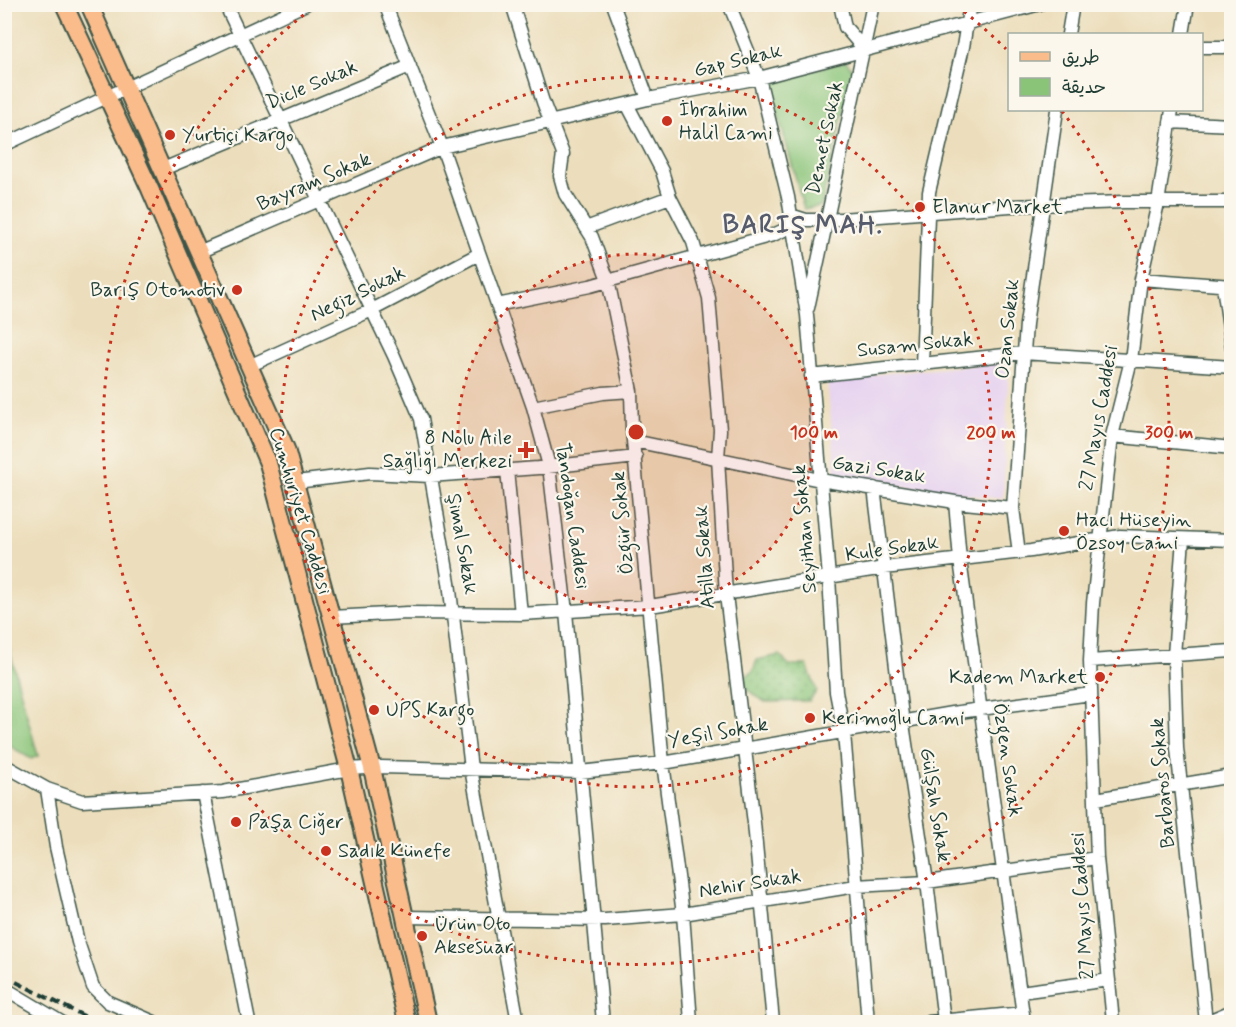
<svg xmlns="http://www.w3.org/2000/svg" width="1236" height="1027" viewBox="0 0 1236 1027" font-family="Mynerve,'Playpen Sans Arabic',sans-serif">
	<defs>
		<pattern id="grass-dots" width="8" height="8" patternUnits="userSpaceOnUse" patternTransform="scale(1.5)"><rect width="8" height="8" fill="#8ac479"/><path d="M2 2h.1M6 6h.1" fill="none" stroke="#70a064" stroke-width="1.8" stroke-linecap="round"/></pattern>
	</defs>
	<rect width="100%" height="100%" fill="#fbf7ec"/>
	<filter id="ink" filterUnits="userSpaceOnUse"><feTurbulence type="fractalNoise" baseFrequency=".0167" numOctaves="2"/><feDisplacementMap in="SourceGraphic" scale="12" xChannelSelector="R" yChannelSelector="G"/><feConvolveMatrix kernelMatrix="1 2 1 2 8 2 1 2 1" color-interpolation-filters="sRGB"/></filter>
	<filter id="wash" filterUnits="userSpaceOnUse"><feTurbulence type="fractalNoise" baseFrequency=".008" numOctaves="4" result="noise"/><feDisplacementMap in="SourceGraphic" scale="24" xChannelSelector="R" yChannelSelector="G"/><feGaussianBlur stdDeviation="1.35" result="paint"/><feColorMatrix in="noise" values="0 0 0 0 0 0 0 0 0 0 0 0 0 0 0 0 0 1.4 0 .05"/><feComposite in="paint" operator="in"/></filter>
	<g filter="url(#wash)">
		<rect width="100%" height="100%" fill="#ecdebc"/>
		<path fill="#e6d2f0" d="M1009,362L1003,499L845,479L836,474L827,379Z"/>
		<path fill="url(#grass-dots)" stroke="#548056" stroke-width="1.5" d="M780,655L789,665H807L817,691L809,701L765,702L745,688V677L753,671L757,660Z"/>
		<path fill="#8ac479" stroke="#548056" stroke-width="1.5" d="M846,61L853,70L821,206L804,209L769,81Z
			M4,630L38,756L31,759L5,743Z"/>
	</g>
	<g filter="url(#ink)">
		<g fill="none" stroke-linecap="round" stroke-linejoin="round">
			<defs>
				<path id="minor" d="M225,4L394,356L421,419L449,582L471,769L518,1022
					M385,4L442,147L533,407L549,466L566,612L603,1022
					M512,4L543,102L563,154L560,176L565,194L592,237L608,280L631,391L632,430L663,763L683,914L691,1022
					M613,4L648,99
					M729,4L759,78L788,197L807,315L829,578L836,692L844,733L868,1022
					M840,4L845,27L864,49
					M1068,34L1073,4
					M1183,34L1188,4
					M1202,47H1232
					M627,104L662,171L670,197L693,242L709,298L720,430L718,458L726,595L754,823L773,1022
					M1170,122L1232,125
					M4,145L306,4
					M163,169L410,66
					M790,215L806,220H828L1010,206L1124,202H1232
					M586,228L670,197
					M201,251L442,147L648,99L759,78L1040,4
					M1141,279L1232,286
					M1223,286L1232,348
					M497,305L590,286L773,235L793,226
					M808,308L873,4
					M251,365L372,310L479,254
					M922,365L929,192L963,47L970,4
					M811,376L1023,353L1232,367
					M533,407L603,393L631,391
					M1112,436L1232,448
					M634,441L820,480L955,502L1013,508
					M507,470L521,614
					M296,482L370,473L430,476L538,468L636,457
					M874,488L903,724L927,882L944,1021
					M955,502L960,560L1024,1022
					M1183,539L1174,655L1177,748L1206,1022
					M1019,553L1013,508L1026,324L1057,110
					M331,617L407,613L521,614L650,606L884,568L1031,551L1120,536L1232,540
					M1090,661L1232,651
					M4,765L47,789L82,801L223,792L349,769L381,767L580,772L663,763L952,713L1091,694
					M47,789L56,847L78,942L93,987L108,1002L154,1022
					M203,793L249,1022
					M1096,799L1232,776
					M406,917L605,920L683,914L856,886L927,882L1097,858
					M4,988L61,1022
					M1020,992L1109,980
					M929,1022L1023,1013
					M1113,1022L1097,858L1090,661L1093,603L1112,436L1131,360L1141,279L1158,203L1172,110
					M1206,1022L1232,1011"/>
				<path id="major" d="M64,4L150,189L268,463L349,769L407,1022
					M89,4L286,449L372,768L428,1022"/>
			</defs>
			<use href="#minor" stroke="#3e5548" stroke-width="15"/>
			<use href="#major" stroke="#3e5548" stroke-width="20"/>
			<use href="#minor" stroke="#fff" stroke-width="12"/>
			<use href="#major" stroke="#fabc8b" stroke-width="16"/>
			<path stroke="#1f3d34" stroke-width="4" stroke-dasharray="9 4.5" stroke-linecap="butt" d="M4,976L96,1022"/>
		</g>
	</g>
	<circle cx="636" cy="432" r="178" fill="#c8321e" fill-opacity=".12"/>
	<g fill="none" stroke="#c8321e" stroke-width="3" stroke-dasharray="3 6">
		<circle cx="636" cy="432" r="178"/>
		<circle cx="636" cy="432" r="355"/>
		<path d="M957 6A533 533 0 0 1 1006 49M1062 111A533 533 0 1 1 315 6"/>
	</g>
	<g fill="#c8321e" stroke="#fbf7ec" stroke-width="2">
		<circle cx="667" cy="121" r="6"/>
		<circle cx="170" cy="135" r="6"/>
		<circle cx="920" cy="207" r="6"/>
		<circle cx="237" cy="290" r="6"/>
		<path d="M523 441h6v6h6v6h-6v6h-6v-6h-6v-6h6z"/>
		<circle cx="1064" cy="531" r="6"/>
		<circle cx="1100" cy="677" r="6"/>
		<circle cx="374" cy="710" r="6"/>
		<circle cx="810" cy="718" r="6"/>
		<circle cx="236" cy="822" r="6"/>
		<circle cx="326" cy="851" r="6"/>
		<circle cx="422" cy="936" r="6"/>
	</g>
	<g text-anchor="middle" dominant-baseline="central" stroke-width="4.5" stroke-linejoin="round" paint-order="stroke">
		<g font-size="20" fill="#1f3d34" stroke="#fbf7ec">
			<text transform="translate(738 61) rotate(-13)">Gap Sokak</text>
			<text transform="translate(312 85) rotate(-23)">Dicle Sokak</text>
			<text transform="translate(825 138) rotate(-78)">Demet Sokak</text>
			<text transform="translate(314 182) rotate(-23)">Bayram Sokak</text>
			<text transform="translate(358 294) rotate(-26)">Negiz Sokak</text>
			<text transform="translate(1008 329) rotate(-84)">Ozan Sokak</text>
			<text transform="translate(915 345) rotate(-6)">Susam Sokak</text>
			<text transform="translate(1099 418) rotate(-80)">27 Mayıs Caddesi</text>
			<text transform="translate(879 470) rotate(9)">Gazi Sokak</text>
			<text transform="translate(300 511) rotate(73)">Cumhuriyet Caddesi</text>
			<text transform="translate(572 516) rotate(82)">Tandoğan Caddesi</text>
			<text transform="translate(623 523) rotate(-95)">Özgür Sokak</text>
			<text transform="translate(805 529) rotate(-95)">Seyithan Sokak</text>
			<text transform="translate(462 544) rotate(80)">Şimal Sokak</text>
			<text transform="translate(892 549) rotate(-8)">Kule Sokak</text>
			<text transform="translate(705 557) rotate(-94)">Atilla Sokak</text>
			<text transform="translate(718 733) rotate(-10)">Yeşil Sokak</text>
			<text transform="translate(1007 760) rotate(82)">Özgen Sokak</text>
			<text transform="translate(1163 783) rotate(-95)">Barbaros Sokak</text>
			<text transform="translate(935 805) rotate(81)">Gülşah Sokak</text>
			<text transform="translate(750 884) rotate(-9)">Nehir Sokak</text>
			<text transform="translate(1083 906) rotate(-94)">27 Mayıs Caddesi</text>
		</g>
		<g font-size="20" fill="#1f3d34" stroke="#fbf7ec" text-anchor="start">
			<text x="679" y="110">İbrahim<tspan x="679" dy="23">Halil Cami</tspan></text>
			<text x="182" y="135">Yurtiçi Kargo</text>
			<text x="932" y="207">Elanur Market</text>
			<text x="225" y="290" text-anchor="end">Barış Otomotiv</text>
			<text x="512" y="438" text-anchor="end">8 Nolu Aile<tspan x="512" dy="23">Sağlığı Merkezi</tspan></text>
			<text x="1076" y="520">Hacı Hüseyin<tspan x="1076" dy="23">Özsoy Cami</tspan></text>
			<text x="1088" y="677" text-anchor="end">Kadem Market</text>
			<text x="386" y="710">UPS Kargo</text>
			<text x="822" y="718">Kerimoğlu Cami</text>
			<text x="248" y="822">Paşa Ciğer</text>
			<text x="338" y="851">Sadık Künefe</text>
			<text x="434" y="924">Ürün Oto<tspan x="434" dy="23">Aksesuar</tspan></text>
		</g>
		<g font-size="26" font-weight="bold" letter-spacing="1.5" fill="#575c6d" stroke="#fbf7ec">
			<text x="803" y="226">BARIŞ MAH.</text>
		</g>
	</g>
	<circle cx="636" cy="432" r="9" fill="#c8321e" stroke="#fbf7ec" stroke-width="3"/>
	<g font-size="18" text-anchor="middle" font-weight="bold" fill="#c8321e" stroke="#fbf7ec" stroke-width="4.5" stroke-linejoin="round" paint-order="stroke">
		<text x="814" y="438">100 m</text>
		<text x="991" y="438">200 m</text>
		<text x="1169" y="438">300 m</text>
	</g>
	<rect width="1236" height="1027" fill="none" stroke="#fbf7ec" stroke-width="24"/>
	<rect x="1008" y="33" width="195" height="78" fill="#fbf7ec" stroke="#a3ada2" stroke-width="1.5"/>
	<rect x="1020" y="52" width="30" height="9" fill="#fabc8b" stroke="#a3ada2" stroke-width="1.5"/>
	<text x="1062" y="63" font-size="18" fill="#1f3d34">طريق</text>
	<rect x="1020" y="78" width="30" height="18" fill="#8ac479" stroke="#a3ada2" stroke-width="1.5"/>
	<text x="1062" y="93" font-size="18" fill="#1f3d34">حديقة</text>
</svg>
